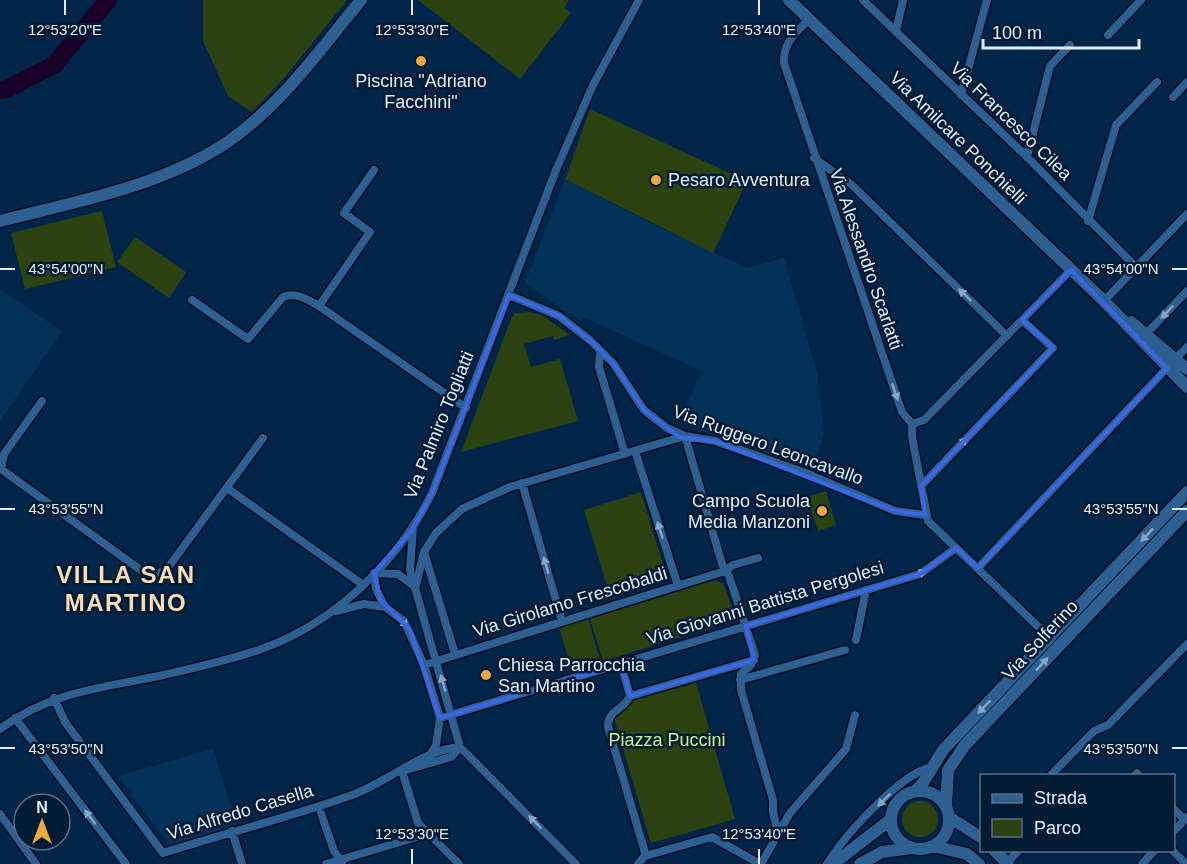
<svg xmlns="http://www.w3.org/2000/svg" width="1187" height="864" viewBox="0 0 1187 864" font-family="Arial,sans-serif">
	<rect width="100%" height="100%" fill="#002548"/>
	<path fill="#043158" d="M565,179L659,227L748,268L784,258L817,373L824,431L813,474L707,433L680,419L702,371L585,318L580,321L525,283Z
		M0,289L62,331L0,421Z
		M213,749L237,827L170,846L118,776Z"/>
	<path fill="#2b4210" d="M203,0H347L285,77L252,112L228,96L203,41Z
		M418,0H569L564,8L571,13L520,79Z
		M590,109L747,181L713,253L565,179Z
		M102,211L116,267L25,289L11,233Z
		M135,237L186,272L169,298L117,262Z
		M528,312L542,315L570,335L554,340L553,336L524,344L531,367L560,359L578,421L461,452L511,319L515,313Z
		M826,491L836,525L818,531L807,497Z
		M641,492L667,578L610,596L584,510Z
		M715,580L723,584L737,620L603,661L590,619Z
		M588,619L601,663L572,671L559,627Z
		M696,683L735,819L651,843L614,718L634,700Z
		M902 819a18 18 0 1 1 36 0a18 18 0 1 1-36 0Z"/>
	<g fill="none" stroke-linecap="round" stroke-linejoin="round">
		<path stroke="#180027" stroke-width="18" d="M0,90L7,89L54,65L108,0"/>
		<defs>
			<path id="street" d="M863,0L1027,157L1136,267
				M809,19C795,34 783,42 784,63L902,412L912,424
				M896,31L903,0
				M1108,35L1141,0
				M961,95L987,0
				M1173,97L1187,82
				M1027,157L1050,66L1070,45
				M814,158L852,185L1007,336
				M374,170L344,213L370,232L319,306L466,408
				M1088,221L1116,125L1157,82
				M509,295L559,316L591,341L613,363L644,410L667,428L685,436L715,441L803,472L895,511L925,515
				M192,300L248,339L283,297C296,292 307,299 319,306
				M1104,301L1187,214
				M1147,333L1187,291
				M600,350L599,367L625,454
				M1176,358L1187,347
				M42,401L4,454L1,469L142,571C154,576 161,575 170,565L263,438
				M912,424V437L928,521L1050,638
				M912,424L924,420L1071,270
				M685,436L722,564L729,576L755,655L751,665L741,674V690L773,800V812L778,833
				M635,451L678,586
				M522,483L562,621
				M921,486L1053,348L1022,320
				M227,488L362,584
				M413,529L410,570L460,747L576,864
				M424,552L455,654
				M978,568L1167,368
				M374,573L398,574L414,586
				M374,573L376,589L385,607
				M416,585L424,552L436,533L462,509L510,487L685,436
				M336,611L364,604L385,607L404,621L424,665L440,718L436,745L431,753
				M856,640L866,590
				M621,664L630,696C624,710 607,710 608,727L644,849L645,856L638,864
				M424,665L725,571L733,565L758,558
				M740,680L845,650
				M630,696L754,660
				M54,698L65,722L163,853C226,833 291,817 352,795C390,781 422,750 460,747
				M15,718L126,864
				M440,718L920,574L956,548
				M0,729C50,692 100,688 159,676C194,668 231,660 264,648C336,622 399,560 432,493L556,170L593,85L639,0
				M406,770L451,757L460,747
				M402,771L418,823L459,864
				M1050,776L1094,731L1108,725L1187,644
				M1134,776L1137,773L1139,776
				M1174,809L1185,820
				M321,813L334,851L342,862
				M0,814L36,864
				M232,831L242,864
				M1174,831L1187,817
				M1172,850L1186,864
				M645,856L712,837L760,864
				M1007,863L1019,850
				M326,864L427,834
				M761,864L790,813L846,749L855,715
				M827,864C844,836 899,775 931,767
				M1142,864L1155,850"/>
			<path id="secondary" d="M789,0L1104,301L1187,387
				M0,221C74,202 158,187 223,145C279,108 319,51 361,0
				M1131,322L1187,369
				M891 820a29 29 0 1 1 58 0a29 29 0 1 1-58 0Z
				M915,791L923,783L943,750L1187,492
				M946,806L948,770L965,745L1187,511
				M949,817L982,838
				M933,846L967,854L979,864
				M994,850L1008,864
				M833,864L890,820
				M860,864L882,852L911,848"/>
		</defs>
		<use href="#street" stroke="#000d25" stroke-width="11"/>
		<use href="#secondary" stroke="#000d25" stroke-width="15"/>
		<use href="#street" stroke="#2d5f90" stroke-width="8"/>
		<use href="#secondary" stroke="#2d5f90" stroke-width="12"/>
	</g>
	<defs><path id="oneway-solid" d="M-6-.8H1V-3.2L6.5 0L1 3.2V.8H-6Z" transform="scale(1.5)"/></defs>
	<g fill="#86a6c8">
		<use href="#oneway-solid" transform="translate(965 295) rotate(-136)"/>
		<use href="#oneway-solid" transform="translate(1167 312) rotate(134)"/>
		<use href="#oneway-solid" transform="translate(895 392) rotate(71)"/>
		<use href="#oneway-solid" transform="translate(961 444) rotate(-46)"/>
		<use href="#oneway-solid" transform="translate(660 530) rotate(-108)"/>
		<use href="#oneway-solid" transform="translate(1147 535) rotate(133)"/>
		<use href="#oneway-solid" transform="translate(546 565) rotate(-106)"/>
		<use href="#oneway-solid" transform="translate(918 574) rotate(-22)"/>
		<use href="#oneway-solid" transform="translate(402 621) rotate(48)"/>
		<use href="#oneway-solid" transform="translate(1042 664) rotate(-47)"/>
		<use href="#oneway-solid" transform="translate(443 683) rotate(-106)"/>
		<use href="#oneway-solid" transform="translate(984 707) rotate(134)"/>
		<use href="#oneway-solid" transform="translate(884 800) rotate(135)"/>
		<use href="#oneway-solid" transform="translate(90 817) rotate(-127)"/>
		<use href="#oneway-solid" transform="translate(535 822) rotate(-134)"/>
	</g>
	<path fill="none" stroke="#3a66de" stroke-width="4.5" stroke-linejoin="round" d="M1071,270L1167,368L978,568L956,548L920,574L746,626L754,660L630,696L621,664L440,718L410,630L380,599L374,573L413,529L432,493L509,295L559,316L591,341L613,363L644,410L679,437L715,441L895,511L925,515L921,486L1053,348L1022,320Z"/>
	<path fill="none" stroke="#deeeff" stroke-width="2" d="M65,0V15M412,0V15M759,0V15M0,269H15M1172,269H1187M0,509H15M1172,509H1187M0,748H15M1172,748H1187M412,849V864M759,849V864"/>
	<g fill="#f1a63f" stroke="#021b34" stroke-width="2">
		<circle cx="421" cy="61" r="6"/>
		<circle cx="656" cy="180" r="6"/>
		<circle cx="822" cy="511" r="6"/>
		<circle cx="486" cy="675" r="6"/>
	</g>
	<g text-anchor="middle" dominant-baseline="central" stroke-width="5" stroke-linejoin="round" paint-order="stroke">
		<g font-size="18" fill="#deeeff" stroke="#021b34" text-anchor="start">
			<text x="421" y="81" text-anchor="middle">Piscina "Adriano<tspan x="421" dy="21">Facchini"</tspan></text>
			<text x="668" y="180">Pesaro Avventura</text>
			<text x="810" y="501" text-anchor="end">Campo Scuola<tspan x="810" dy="21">Media Manzoni</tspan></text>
			<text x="498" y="665">Chiesa Parrocchia<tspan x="498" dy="21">San Martino</tspan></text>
		</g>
		<g font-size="18" fill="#deeeff" stroke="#021b34">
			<text transform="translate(1011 121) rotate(44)">Via Francesco Cilea</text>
			<text transform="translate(958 138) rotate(44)">Via Amilcare Ponchielli</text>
			<text transform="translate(866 259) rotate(71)">Via Alessandro Scarlatti</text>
			<text transform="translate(439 425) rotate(-68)">Via Palmiro Togliatti</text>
			<text transform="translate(768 445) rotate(20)">Via Ruggero Leoncavallo</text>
			<text transform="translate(570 602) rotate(-17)">Via Girolamo Frescobaldi</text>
			<text transform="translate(765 603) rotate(-17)">Via Giovanni Battista Pergolesi</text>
			<text transform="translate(1040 640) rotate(-47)">Via Solferino</text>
			<text transform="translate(240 812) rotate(-17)">Via Alfredo Casella</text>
		</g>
		<g font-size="18" fill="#c1f491" stroke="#021b34">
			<text x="667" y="740">Piazza Puccini</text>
		</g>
		<g font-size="24" font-weight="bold" letter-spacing="1.5" fill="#fcdcb7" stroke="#021b34">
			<text x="126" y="574">VILLA SAN<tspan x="126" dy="28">MARTINO</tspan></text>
		</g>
	</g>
	<g font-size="15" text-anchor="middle" fill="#deeeff" stroke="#021b34" stroke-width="5" stroke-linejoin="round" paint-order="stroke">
		<text x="65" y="35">12°53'20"E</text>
		<text x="412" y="35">12°53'30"E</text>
		<text x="759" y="35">12°53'40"E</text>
		<text x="66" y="274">43°54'00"N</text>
		<text x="1121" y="274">43°54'00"N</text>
		<text x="66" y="514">43°53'55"N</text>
		<text x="1121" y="514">43°53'55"N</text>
		<text x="66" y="754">43°53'50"N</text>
		<text x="1121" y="754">43°53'50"N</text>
		<text x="412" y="839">12°53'30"E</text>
		<text x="759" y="839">12°53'40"E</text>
	</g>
	<rect x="980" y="774" width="195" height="78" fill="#021b34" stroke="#5a6f85" stroke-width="1.5"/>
	<rect x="992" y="794" width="30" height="9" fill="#2d5f90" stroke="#5a6f85" stroke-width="1.5"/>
	<text x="1034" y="804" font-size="18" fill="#deeeff">Strada</text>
	<rect x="992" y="819" width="30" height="18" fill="#2b4210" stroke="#5a6f85" stroke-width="1.5"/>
	<text x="1034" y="834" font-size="18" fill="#deeeff">Parco</text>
	<g transform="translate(42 822)"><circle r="28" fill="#021b34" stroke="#5a6f85" stroke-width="1.5"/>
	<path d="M0-4.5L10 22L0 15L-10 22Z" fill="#f1a63f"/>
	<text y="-9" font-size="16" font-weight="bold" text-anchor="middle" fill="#deeeff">N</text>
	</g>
	<path d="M983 39v9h156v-9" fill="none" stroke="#deeeff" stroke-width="3"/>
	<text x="992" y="39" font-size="18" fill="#deeeff" stroke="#021b34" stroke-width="4.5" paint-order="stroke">100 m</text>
</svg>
